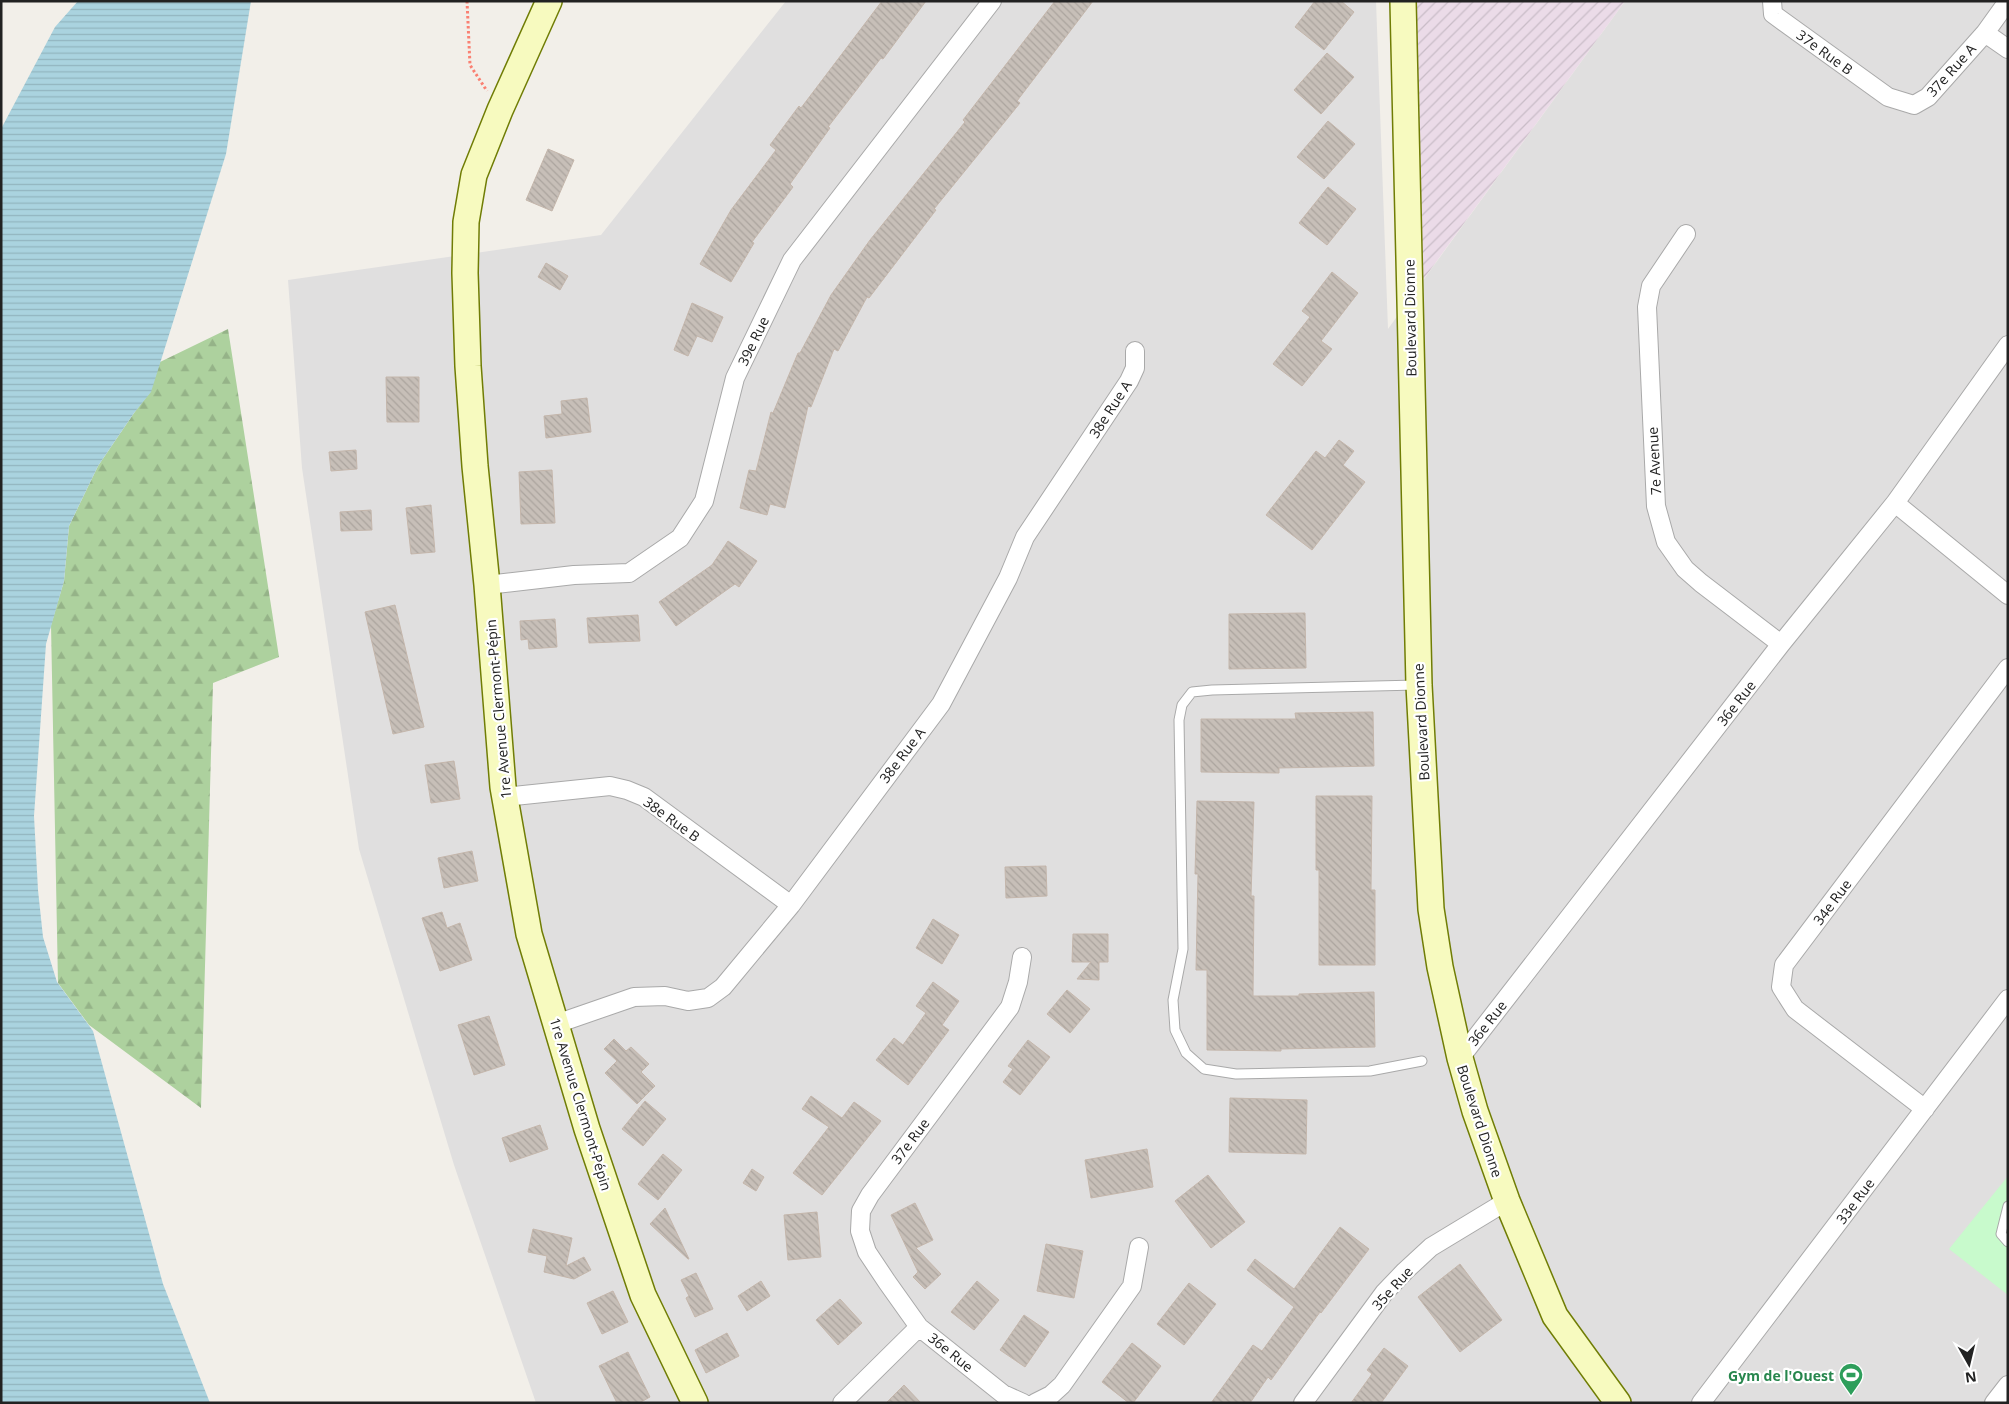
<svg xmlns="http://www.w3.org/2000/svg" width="2009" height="1404" viewBox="0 0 2009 1404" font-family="'Open Sans',sans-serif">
	<defs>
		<pattern id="industrial-furrows" width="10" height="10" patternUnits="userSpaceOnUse" patternTransform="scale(1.25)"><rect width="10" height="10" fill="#ebdbe8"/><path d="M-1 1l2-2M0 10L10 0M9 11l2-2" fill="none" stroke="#c9bcc7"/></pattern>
		<pattern id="forest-firs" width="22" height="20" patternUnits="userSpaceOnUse" patternTransform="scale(1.25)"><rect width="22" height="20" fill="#add19e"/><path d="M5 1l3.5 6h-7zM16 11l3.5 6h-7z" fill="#95b388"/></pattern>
		<pattern id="water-rules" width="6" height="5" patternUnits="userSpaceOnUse" patternTransform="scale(1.25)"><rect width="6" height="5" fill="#aad3df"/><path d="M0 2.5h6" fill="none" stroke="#92b5bf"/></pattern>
		<pattern id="building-back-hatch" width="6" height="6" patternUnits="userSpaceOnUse" patternTransform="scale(1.25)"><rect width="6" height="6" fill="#c7bfb8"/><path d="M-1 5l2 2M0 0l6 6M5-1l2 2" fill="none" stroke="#aba49e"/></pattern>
	</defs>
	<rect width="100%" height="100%" fill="#f2efe9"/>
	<path fill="#e0dfdf" d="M786,1H1376L1388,329L1625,1H2008V1403H536L454,1165L359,849L302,468L288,280L601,235Z"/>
	<path fill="url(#industrial-furrows)" d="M1403,1H1625L1410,298Z"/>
	<path fill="url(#forest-firs)" d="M228,329L279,657L213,683L201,1108L89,1025L58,983L51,625L64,581L69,526L98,466L134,413L150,392L160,362Z"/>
	<path fill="#c8facc" d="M2008,1176V1295L1949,1249Z"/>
	<path fill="url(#water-rules)" d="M78,1H251L226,154L151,392L134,413L98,466L69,526L64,581L46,644L34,816L38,890L43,937L57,982L93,1031L163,1284L210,1403H1V129L55,27Z"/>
	<path fill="url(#building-back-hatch)" stroke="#c4b6ab" d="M882,1H926L883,59L881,58L828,127L830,128L790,184L793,187L752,242L754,243L731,282L700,264L731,210L776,150L770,145L799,106L801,108Z
		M1055,1H1093L1017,101L1020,103L934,209L936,210L869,298L867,297L838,351L834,349L811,407L808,406L785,508L770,504L767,515L740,508L749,470L756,471L771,412L773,413L798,353H800L831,295L870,240L965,122L963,120Z
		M1315,1H1341L1354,12L1324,50L1295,27Z
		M1327,53L1354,77L1321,114L1294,90Z
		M1328,121L1355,144L1324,179L1297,157Z
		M548,149L574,160L552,211L526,200Z
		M1328,187L1356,209L1327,245L1299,223Z
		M546,263L568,276L560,290L538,277Z
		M1332,272L1358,293L1321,341L1332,349L1302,386L1273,364L1310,317L1302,311Z
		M692,303L723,317L712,342L697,336L688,356L674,350Z
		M386,377H419V422H387Z
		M587,398L591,432L546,438L544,416L562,414L561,401Z
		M1339,440L1354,451L1343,465L1365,482L1312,550L1266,515L1316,451L1325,458Z
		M356,450L357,469L331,471L329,452Z
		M552,470L555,523L521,524L519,472Z
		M431,505L435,552L411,554L406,508Z
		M371,510L372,530L341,531L340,512Z
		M728,541L757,561L739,587L735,584L676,626L659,602L712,565Z
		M395,605L424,727L393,734L365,612Z
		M1305,613L1306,668L1229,669V614Z
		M638,615L640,641L589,643L587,618Z
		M555,619L557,647L529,649L528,639L521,640L520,621Z
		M1373,712L1374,766L1279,768V773L1201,772V719H1296L1295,713Z
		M454,761L460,799L431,803L425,765Z
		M1316,796H1372L1371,890H1375V965H1319V870H1316Z
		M1197,801L1254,802L1251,896H1254L1253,996H1299V994L1374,992L1375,1047L1281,1049V1051L1207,1050V970H1196L1198,874H1195Z
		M472,851L478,881L444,888L438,858Z
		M1046,866L1047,896L1006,898L1005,867Z
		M442,912L447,928L460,923L472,960L440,971L422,918Z
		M933,919L959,935L942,964L916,948Z
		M1073,934H1108V962H1099V980L1077,979L1091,962H1072Z
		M933,982L959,1001L942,1025L949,1030L908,1085L876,1060L894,1038L903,1045L926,1013L916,1006Z
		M1067,990L1090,1009L1070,1033L1047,1014Z
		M489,1016L505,1065L474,1075L458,1025Z
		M614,1039L626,1051L631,1047L649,1064L641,1072L655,1086L637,1104L605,1073L617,1061L604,1049Z
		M1028,1040L1050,1057L1020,1095L1003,1082L1013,1069L1008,1066Z
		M811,1096L842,1118L854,1102L881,1121L822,1195L793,1173L829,1127L802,1109Z
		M1230,1098L1307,1100L1306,1154L1229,1152Z
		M645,1101L666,1119L643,1146L622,1129Z
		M540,1125L548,1149L510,1162L502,1138Z
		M1147,1149L1153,1187L1091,1198L1085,1160Z
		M663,1154L682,1170L658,1200L638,1184Z
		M752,1169L764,1177L756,1191L743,1183Z
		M1208,1175L1245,1222L1211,1248L1175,1201Z
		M915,1203L933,1240L916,1248L941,1274L925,1289L913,1277L918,1272L891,1215Z
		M665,1208L689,1259H688L650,1224Z
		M817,1212L821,1257L788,1260L784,1215Z
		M1340,1227L1369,1249L1321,1313L1320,1312L1271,1380L1268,1377L1250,1403H1211L1253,1345L1262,1351L1294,1307L1247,1270L1255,1259L1294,1289Z
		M533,1229L572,1238L566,1266L584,1257L591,1270L574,1279L544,1272L547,1256L528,1252Z
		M1046,1244L1083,1251L1074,1298L1037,1291Z
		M1460,1264L1502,1320L1460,1352L1418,1297Z
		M696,1273L713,1309L695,1317L686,1298L689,1296L681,1280Z
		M761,1281L770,1296L747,1311L738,1296Z
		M977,1281L999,1300L974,1330L951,1312Z
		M1189,1283L1216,1304L1184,1345L1157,1324Z
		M613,1291L628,1322L602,1334L587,1303Z
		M840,1299L862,1323L838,1345L816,1320Z
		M1024,1315L1049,1332L1025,1367L1000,1350Z
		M727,1333L739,1356L706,1373L695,1350Z
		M1132,1343L1161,1366L1133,1403H1129L1102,1382Z
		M1384,1348L1408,1366L1381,1403H1351L1372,1374L1367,1370Z
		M628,1352L650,1397L639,1403H617L599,1366Z
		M904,1385L921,1403H886Z"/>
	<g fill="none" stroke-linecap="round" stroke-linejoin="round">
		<defs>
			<path id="lane" d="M1417,685L1212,690L1192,692L1182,705L1179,720L1183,949L1173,1000L1175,1030L1186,1053L1204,1069L1236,1074L1370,1071L1422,1061
				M2008,1206L2001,1234L2008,1242"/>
			<path id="street" d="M1772,1L1773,14L1888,97L1914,105L1928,97L1985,33
				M2008,1L1985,33L2008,49
				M1686,234L1651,286L1647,307L1656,506L1666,542L1685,569L1701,583L1781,644
				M1895,503L2008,595
				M487,585L574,575L629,573L680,538L704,501L735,378L792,260L992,1
				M504,797L610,786L627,790L644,797L791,905
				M1022,957L1018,982L1010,1007L870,1195L861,1211L860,1231L867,1252L887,1282L919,1327L1003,1394L1023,1403
				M556,1024L634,997L665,996L688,1001L708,998L723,987L791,905L941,704L1008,578L1025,537L1129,381L1135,368V351
				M1460,1058L1781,644L1895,503L2008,345
				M1925,1109L1795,1009L1781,987L1784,965L2008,668
				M842,1403L919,1327
				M1035,1403L1051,1395L1062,1385L1132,1286L1139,1247
				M1303,1403L1384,1293L1405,1271L1431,1247L1507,1201
				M1701,1403L2008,999
				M1994,1403L2008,1385"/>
			<path id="secondary" d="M549,1L500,110L474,175L466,222L465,273L468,366L475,466L487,585L503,787L529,934L587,1129L643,1295L695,1403
				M1403,1L1419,685L1431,909L1440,967L1460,1058L1475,1111L1507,1201L1555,1316L1618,1403"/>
		</defs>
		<use href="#lane" stroke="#a9a9a9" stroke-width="11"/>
		<use href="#street" stroke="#a9a9a9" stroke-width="20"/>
		<use href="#secondary" stroke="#707d05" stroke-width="28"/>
		<path stroke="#fa8072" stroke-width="3" stroke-dasharray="2.5 2.5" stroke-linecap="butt" d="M467,1L470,65L487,91"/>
		<use href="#lane" stroke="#fff" stroke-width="9"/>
		<use href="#street" stroke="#fff" stroke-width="18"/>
		<use href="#secondary" stroke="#f7fabf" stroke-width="25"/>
	</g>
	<defs>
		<symbol id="stadium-pin" viewBox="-11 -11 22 30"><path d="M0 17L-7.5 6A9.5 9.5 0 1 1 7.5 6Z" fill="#2e9e5b" stroke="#fff"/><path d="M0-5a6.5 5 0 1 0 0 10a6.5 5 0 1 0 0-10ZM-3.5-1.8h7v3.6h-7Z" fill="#fff"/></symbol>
	</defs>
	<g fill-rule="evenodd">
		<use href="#stadium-pin" x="1837" y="1361" width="28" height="38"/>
	</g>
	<g text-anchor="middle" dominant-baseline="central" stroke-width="4.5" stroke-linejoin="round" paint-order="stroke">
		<g font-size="14" fill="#222" stroke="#fff">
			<text transform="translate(1825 52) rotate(36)">37e Rue B</text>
			<text transform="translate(1951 70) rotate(-48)">37e Rue A</text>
			<text transform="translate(1410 318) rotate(-91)">Boulevard Dionne</text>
			<text transform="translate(753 341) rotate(-64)">39e Rue</text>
			<text transform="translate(1110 409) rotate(-57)">38e Rue A</text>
			<text transform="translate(1654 461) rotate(-93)">7e Avenue</text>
			<text transform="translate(1736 703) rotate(-52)">36e Rue</text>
			<text transform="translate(498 709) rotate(-95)">1re Avenue Clermont-Pépin</text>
			<text transform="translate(1421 722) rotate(-93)">Boulevard Dionne</text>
			<text transform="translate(902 755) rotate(-53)">38e Rue A</text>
			<text transform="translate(672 819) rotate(36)">38e Rue B</text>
			<text transform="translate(1832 902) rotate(-53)">34e Rue</text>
			<text transform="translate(1487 1023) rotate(-52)">36e Rue</text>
			<text transform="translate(581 1104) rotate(73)">1re Avenue Clermont-Pépin</text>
			<text transform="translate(1480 1121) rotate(72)">Boulevard Dionne</text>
			<text transform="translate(910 1141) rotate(-53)">37e Rue</text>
			<text transform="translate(1855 1201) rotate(-53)">33e Rue</text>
			<text transform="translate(1392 1288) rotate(-48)">35e Rue</text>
			<text transform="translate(951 1352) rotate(39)">36e Rue</text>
		</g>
		<g font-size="14" font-weight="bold" fill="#27864d" stroke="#fff" text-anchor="end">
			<text x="1834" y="1375">Gym de l'Ouest</text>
		</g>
	</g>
	<rect width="2009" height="1404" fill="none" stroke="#222222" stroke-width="5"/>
	<g transform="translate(1969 1364) rotate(172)" stroke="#ffffff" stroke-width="4" paint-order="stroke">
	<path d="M0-4L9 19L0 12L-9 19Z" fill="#222222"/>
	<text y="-8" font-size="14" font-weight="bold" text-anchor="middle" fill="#222222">N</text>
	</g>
</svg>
